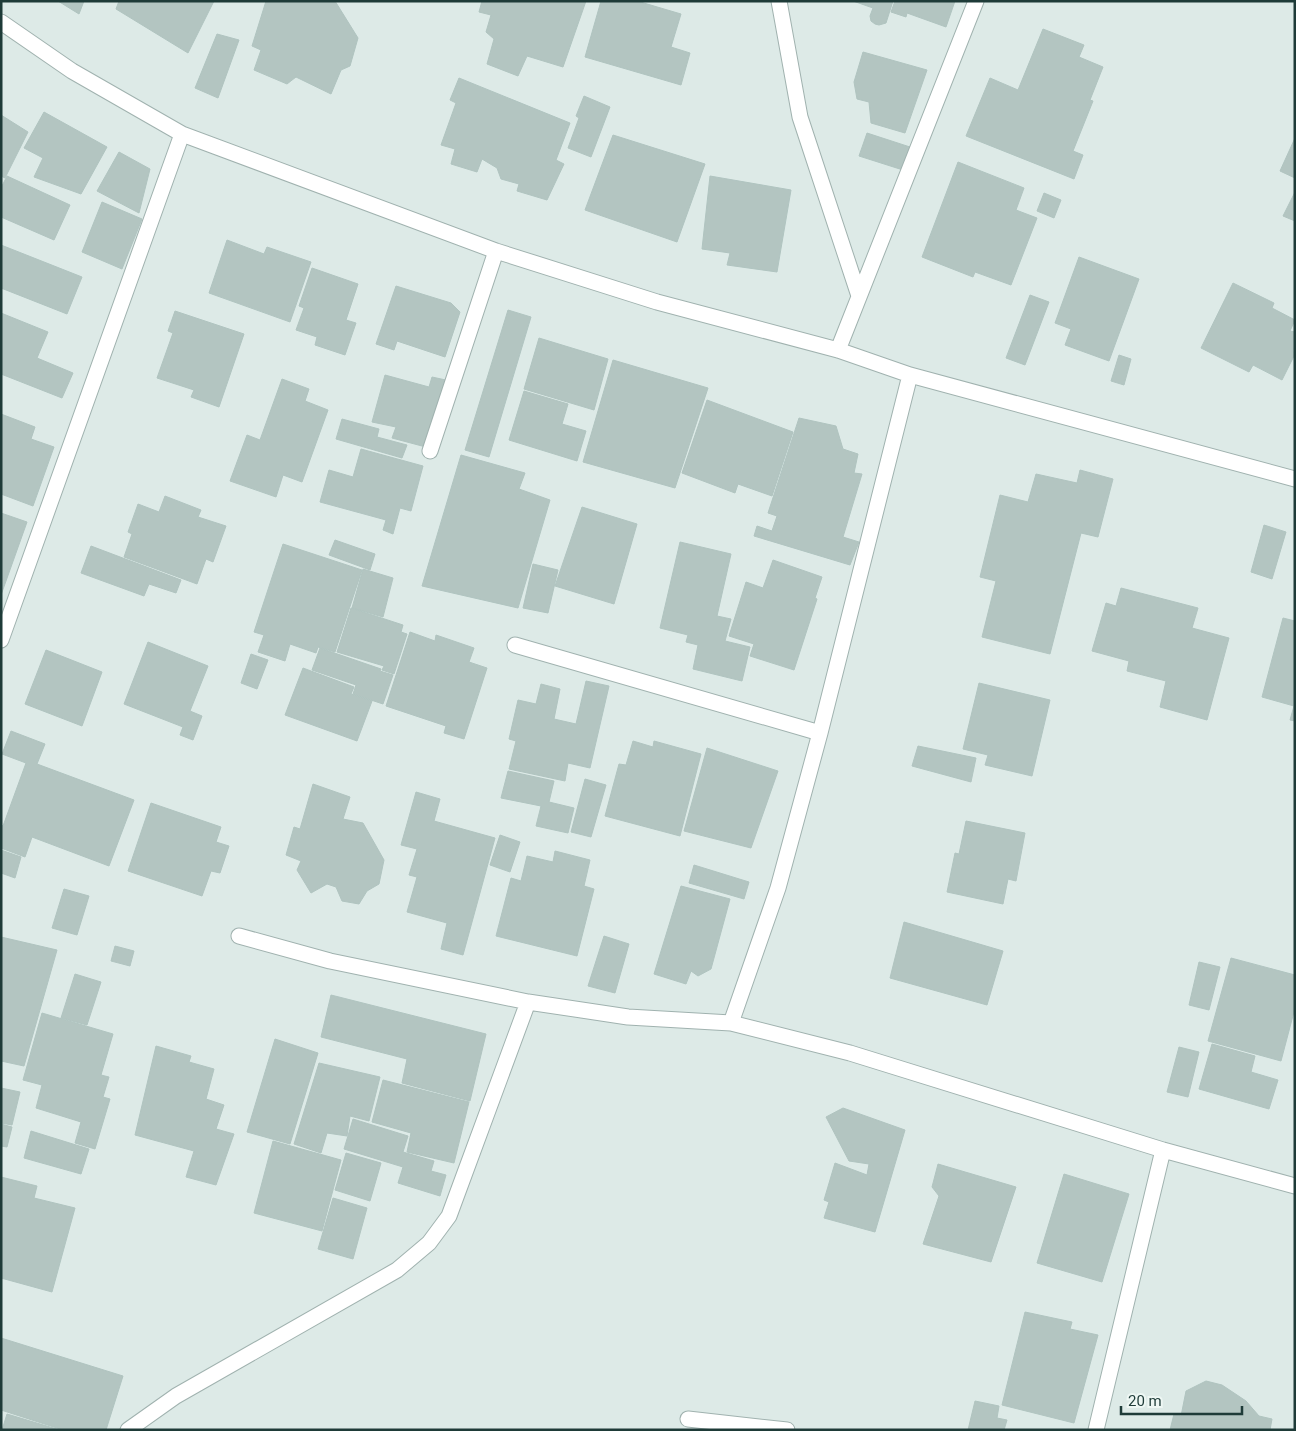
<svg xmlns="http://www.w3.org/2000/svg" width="1296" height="1431" viewBox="0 0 1296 1431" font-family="Roboto,sans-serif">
	<rect width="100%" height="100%" fill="#ddeae7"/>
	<path fill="#b3c5c1" stroke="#b0c4c0" d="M58,1H84L79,14Z
		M119,1H214L188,53L116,9Z
		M266,1H335L358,38L350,66L341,70L331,94L296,77L287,84L254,70L261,50L252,46Z
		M482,1H586L563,67L527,56L518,76L487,64L494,39L486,32L491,15L479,12Z
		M601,1H637L681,14L671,47L690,53L681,85L585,57Z
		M853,1H893L886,23L879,25L875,24L871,21L870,16L873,8Z
		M895,1H955L946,27L907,13L906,17L891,12Z
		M1043,29L1084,45L1079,57L1103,67L1090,100L1093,101L1073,151L1083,155L1074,179L966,136L990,78L1018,90Z
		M217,34L239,40L218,98L195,88Z
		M863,52L927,70L905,133L871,123L869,102L857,99L854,82Z
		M459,78L570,123L556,160L564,164L547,200L517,191L519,184L501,179L497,168L482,159L477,172L451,164L455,149L441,145L456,103L450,100Z
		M584,96L610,107L591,157L568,148L579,118L576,116Z
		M44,112L107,147L81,194L34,177L43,158L24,148Z
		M1,115L28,132L5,178L1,176Z
		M867,133L910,147L903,170L859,156Z
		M613,135L705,164L677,242L585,210Z
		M1295,138V178L1280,171Z
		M119,152L150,169L139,213L97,191Z
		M958,162L1024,188L1016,210L1037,218L1011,285L975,272L973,277L922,257Z
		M7,176L70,205L54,240L1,217V188Z
		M710,176L791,190L777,272L727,265L730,253L702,249Z
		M1295,192V221L1283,216Z
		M1044,193L1061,200L1054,218L1037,211Z
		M102,202L142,219L122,269L82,252Z
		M227,240L264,254L267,247L311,262L290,322L209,293Z
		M1,245L82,277L67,314L1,288Z
		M1079,257L1139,279L1109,361L1065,345L1071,329L1055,323Z
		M312,268L358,284L346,320L356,323L345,355L315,345L317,337L296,330L304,308L299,306Z
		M1233,283L1274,303L1272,308L1295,320L1290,331L1295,332V347L1293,351L1295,354L1282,380L1253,365L1249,372L1201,348Z
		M396,286L451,303L460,312L445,357L397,341L394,350L376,344Z
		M1030,295L1049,302L1025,365L1006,358Z
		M508,310L531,317L489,457L465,450Z
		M175,311L244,334L219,407L191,397L194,390L157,378L173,333L168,331Z
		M1,313L48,332L37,358L73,373L62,398L1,374Z
		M539,338L608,359L594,410L524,389Z
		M1119,355L1131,359L1124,385L1111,381Z
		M613,360L708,388L675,488L583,462Z
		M385,375L429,387L432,377L455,382L437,450L392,438L396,427L372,422Z
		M282,379L309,389L305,401L328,410L302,482L283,475L276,497L230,481L247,435L260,440Z
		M524,391L568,404L562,424L586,431L577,461L509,440Z
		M707,400L793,432L772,496L738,484L735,493L682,473Z
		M1,414L35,427L31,439L54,447L33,506L1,494Z
		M799,418L836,426L843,449L858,454L854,473L862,474L843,537L859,542L850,565L754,536L757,526L772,531L777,516L768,513Z
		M342,419L379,429L377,437L407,445L402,458L336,439Z
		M361,449L423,466L411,511L400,508L393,534L383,530L386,520L320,502L329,470L353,477Z
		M461,455L525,473L519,489L550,500L518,608L422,586Z
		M1080,470L1113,479L1098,537L1081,533L1050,654L982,637L996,581L980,577L1000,495L1028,502L1036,474L1077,483Z
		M165,496L201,510L198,517L226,526L213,562L206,559L197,584L124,557L132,534L128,532L138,504L159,512Z
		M582,507L637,524L614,604L555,586Z
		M1,513L27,522L1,595Z
		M1264,525L1286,532L1272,579L1251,572Z
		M335,540L375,554L370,570L329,555Z
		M680,542L731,554L717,616L731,619L725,641L750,647L742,681L693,669L698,645L686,642L688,635L660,628Z
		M283,544L362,570L335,652L318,647L316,653L290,644L285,661L258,652L264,635L254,632Z
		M91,546L181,580L176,593L149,584L144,596L81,573Z
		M773,560L822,577L815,598L817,599L794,670L750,656L754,644L729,636L746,582L763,588Z
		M533,564L558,570L548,613L523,608Z
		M363,569L393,578L383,617L352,608Z
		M1121,588L1198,608L1192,628L1229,638L1207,720L1160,707L1166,681L1127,671L1129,661L1092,651L1106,603L1116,606Z
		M351,608L403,625L401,632L407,634L394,674L382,670L384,666L337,652Z
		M1283,618L1295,621V721L1290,720L1294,706L1262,697Z
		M410,632L435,641L436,635L474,648L469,662L487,668L464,739L444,733L446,726L386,706Z
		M148,642L208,666L190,711L202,716L193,740L180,735L183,727L124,704Z
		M320,648L381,669L380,671L393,675L383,704L353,694L356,685L312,670Z
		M46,650L102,672L82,726L25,704Z
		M251,654L268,660L257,689L241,683Z
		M303,668L354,687L351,694L372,701L357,741L285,715Z
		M586,681L609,686L590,768L568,763L565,781L509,769L516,741L509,739L518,700L536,704L541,684L560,689L554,719L576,724Z
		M979,683L1050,700L1032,776L985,765L988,755L963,749Z
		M11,731L45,744L37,764L134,800L109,866L32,837L25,857L1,848V825L3,826L26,763L2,754Z
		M633,741L653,747L654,741L701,754L680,836L605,816L619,764L626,765Z
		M918,746L976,758L971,782L912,766Z
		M707,748L778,771L751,848L684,831Z
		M508,771L554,781L549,802L574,808L568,833L536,826L541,806L501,798Z
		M585,779L606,785L591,837L571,832Z
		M313,784L350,797L343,819L363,823L384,860L379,884L367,891L359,904L342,901L336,887L327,884L311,893L297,870L301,861L286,855L294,827L300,829Z
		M416,792L440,799L434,821L495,838L463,955L441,949L447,923L407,912L417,877L409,875L417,849L401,845Z
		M151,803L221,827L216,842L229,846L220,873L211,871L202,896L128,871Z
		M966,821L1025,833L1016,881L1008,879L1003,904L947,892L955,853L959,854Z
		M500,835L520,842L510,872L490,865Z
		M1,850L21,857L15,878L1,873Z
		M555,851L590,860L584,886L594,889L577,956L496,936L511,878L521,881L527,856L553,862Z
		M694,865L749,882L744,899L689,883Z
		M681,886L730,899L711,969L698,976L691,971L686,984L654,974Z
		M64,889L89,896L77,935L52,928Z
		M904,922L1003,951L987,1005L890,978Z
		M604,936L629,944L615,993L588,986Z
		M1,937L57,950L24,1066L1,1061Z
		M115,946L134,951L130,966L111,961Z
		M1231,958L1295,975V1008L1281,1061L1208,1041Z
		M1199,962L1220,967L1209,1010L1189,1005Z
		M75,974L101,982L87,1025L61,1018Z
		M331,995L486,1034L470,1101L402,1083L407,1059L321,1037Z
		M42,1013L113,1034L101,1075L109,1077L103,1097L110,1099L95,1149L75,1143L81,1122L36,1108L42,1085L23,1080Z
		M275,1039L318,1053L290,1144L247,1132Z
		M1212,1044L1255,1056L1251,1072L1278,1080L1269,1109L1199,1089Z
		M156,1046L191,1056L189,1062L214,1069L206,1099L224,1105L216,1129L234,1134L216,1185L186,1177L194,1151L135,1135Z
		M1179,1047L1199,1052L1188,1097L1167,1092Z
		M319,1063L380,1077L369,1121L350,1116L347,1136L327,1133L321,1153L294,1144Z
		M383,1080L469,1102L454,1163L407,1152L411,1133L372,1122Z
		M1,1088L20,1092L12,1125L1,1123Z
		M843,1108L905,1130L875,1232L824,1218L829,1202L824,1200L835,1163L867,1175L869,1164L849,1161L826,1117Z
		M353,1119L408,1136L403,1152L434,1161L431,1171L446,1175L440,1196L398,1183L403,1167L344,1149Z
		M1,1124L12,1127L7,1147L1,1146Z
		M31,1131L89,1149L81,1174L24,1158Z
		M273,1141L341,1160L322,1231L254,1213Z
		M346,1153L381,1163L370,1201L335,1190Z
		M938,1164L1016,1187L991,1262L923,1244L939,1196L932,1187Z
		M1064,1174L1129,1194L1102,1282L1037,1263Z
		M1,1177L37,1186L34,1198L75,1208L52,1292L1,1278Z
		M333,1198L367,1208L353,1259L318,1249Z
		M1025,1312L1072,1322L1070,1329L1098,1335L1074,1423L1002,1405Z
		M1,1338L123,1376L106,1430H63L1,1410Z
		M1206,1381L1222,1385L1246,1401L1259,1416L1272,1419L1270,1430H1170L1174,1414L1181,1416L1186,1391Z
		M975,1401L999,1406L997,1418L1007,1420L1004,1430H968Z
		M7,1414L60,1430H2Z"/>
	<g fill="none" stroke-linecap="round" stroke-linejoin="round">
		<defs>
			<path id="minor" d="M779,1L800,117L859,296
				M1,22L72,71L182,134L496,251L657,302L838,350L910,375L1295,479
				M838,350L976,1
				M430,451L496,251
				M1,640L182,134
				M515,645L820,733
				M239,936L330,961L528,1002L628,1017L731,1023L850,1053L1163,1150L1295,1186
				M731,1023L778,888L820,733L910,375
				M688,1419L787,1430
				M128,1430L176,1396L397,1270L429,1243L449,1216L528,1002
				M1096,1430L1163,1150"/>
		</defs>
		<use href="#minor" stroke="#a0b2af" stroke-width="17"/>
		<use href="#minor" stroke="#fff" stroke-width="15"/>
	</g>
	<rect width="1296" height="1431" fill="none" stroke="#1e3b38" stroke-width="5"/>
	<path d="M1121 1406v8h121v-8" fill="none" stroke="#1e3b38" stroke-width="2.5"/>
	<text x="1128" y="1406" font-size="15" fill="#1e3b38" stroke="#eef7f4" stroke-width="4" paint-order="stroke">20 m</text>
</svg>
